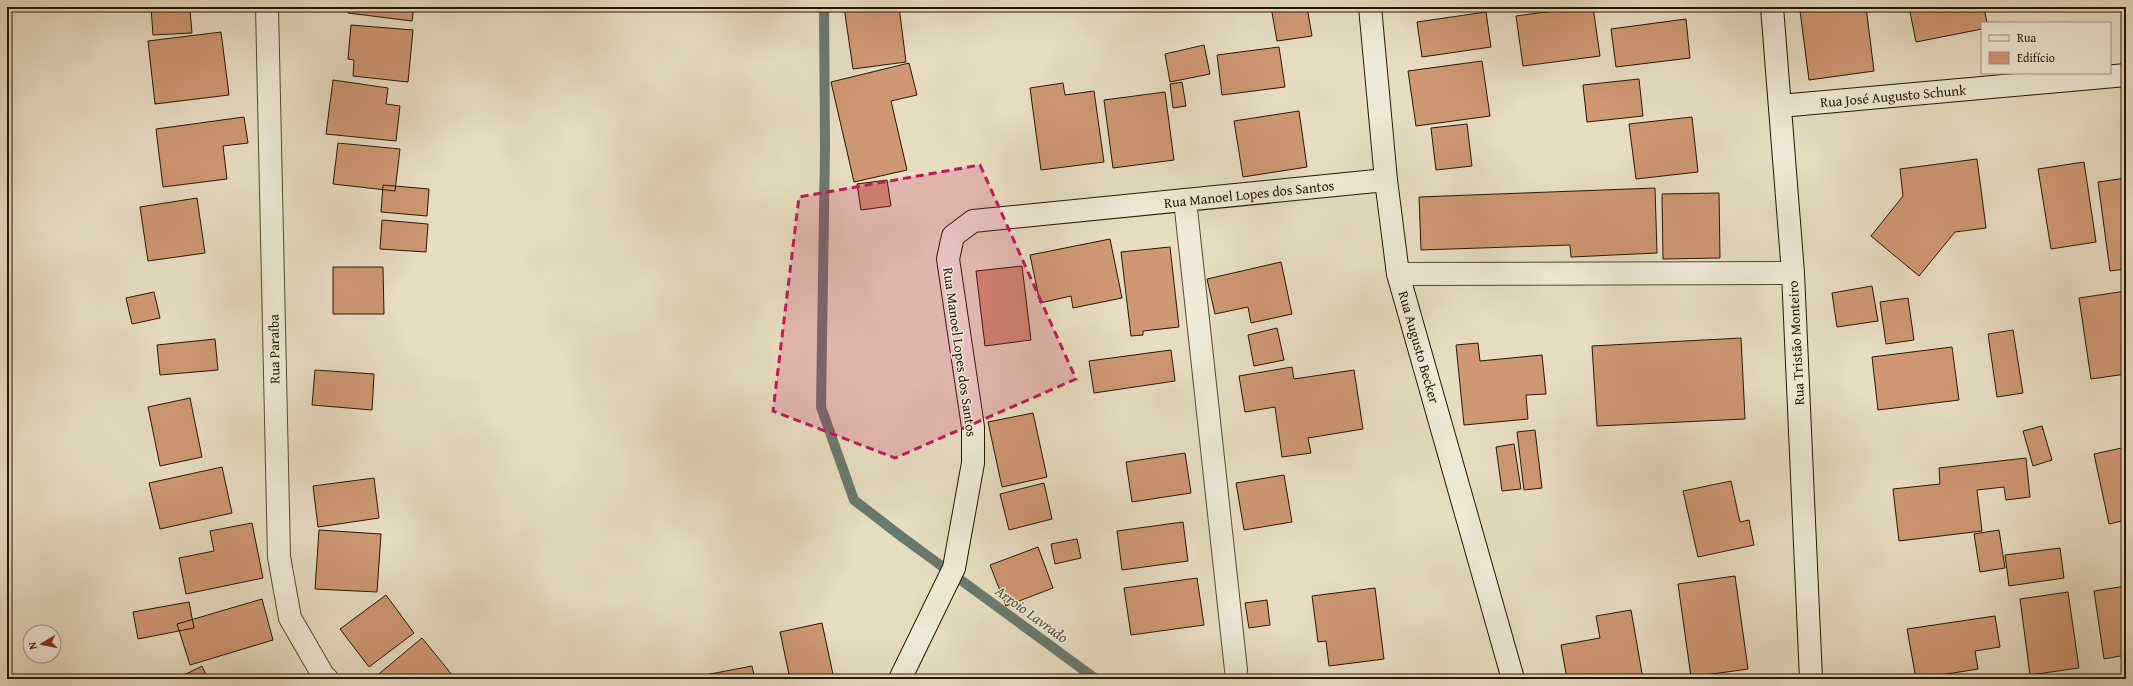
<svg xmlns="http://www.w3.org/2000/svg" width="2133" height="686" viewBox="0 0 2133 686" font-family="'Gentium Book Plus',serif">
	<rect width="100%" height="100%" fill="#e7ddc1"/>
	<filter id="stains"><feTurbulence type="fractalNoise" baseFrequency=".005" numOctaves="4"/><feColorMatrix values="0 0 0 0 .2 0 0 0 0 .09 0 0 0 0 .02 0 0 0 .5 -.17"/></filter>
	<radialGradient id="worn" r=".72"><stop offset=".6" stop-color="#630" stop-opacity="0"/><stop offset="1" stop-color="#630" stop-opacity=".3"/></radialGradient>
	<g fill="none" stroke-linecap="round" stroke-linejoin="round">
		<path stroke="#6a796d" stroke-width="10" d="M824,7L825,148L821,407L854,500L902,537L1096,679"/>
	</g>
	<path fill="#cf9774" stroke="#261702" d="M151,7H208V9L190,10L192,33L153,35Z
		M349,7H414L412,21L348,13Z
		M844,7H899L906,62L853,69Z
		M1271,7H1307L1312,36L1277,41Z
		M1582,7H1593L1600,56L1523,66L1516,16Z
		M1827,7H1866L1874,71L1809,80L1800,11Z
		M1909,7H1984L1987,23H1982V29L1916,42Z
		M1486,12L1491,47L1422,57L1417,22Z
		M1686,19L1690,58L1616,67L1611,29Z
		M351,25L413,30L408,82L353,76L354,60L348,59Z
		M221,32L229,95L155,104L148,41Z
		M1204,45L1210,74L1170,82L1165,54Z
		M1279,47L1285,87L1222,95L1217,55Z
		M1482,61L1490,116L1416,126L1408,71Z
		M909,63L917,95L891,101L907,170L854,182L831,82Z
		M1639,79L1643,116L1587,122L1583,85Z
		M333,80L388,88L386,104L400,106L396,141L326,134Z
		M1182,82L1186,106L1173,108L1170,84Z
		M1063,83L1065,95L1094,91L1104,162L1041,170L1030,88Z
		M1165,92L1174,160L1113,168L1104,100Z
		M1299,111L1307,167L1243,177L1234,121Z
		M244,117L248,143L223,146L227,179L163,187L156,129Z
		M1692,117L1698,172L1636,179L1629,124Z
		M1467,124L1472,166L1436,170L1431,128Z
		M338,143L400,149L395,191L333,184Z
		M1977,159L1986,228L1955,232L1919,276L1871,236L1903,196L1900,169Z
		M2084,162L2096,242L2051,249L2038,169Z
		M2126,178V269L2110,271L2098,182Z
		M887,180L891,206L861,210L857,184Z
		M383,185L429,189L427,216L381,212Z
		M1655,188L1657,253L1571,257L1570,245L1421,250L1419,197Z
		M1719,193L1720,258L1663,259L1662,194Z
		M197,198L205,253L148,261L140,207Z
		M382,220L428,224L426,252L380,249Z
		M1110,239L1122,298L1073,308L1071,296L1040,303L1030,255Z
		M1170,247L1179,327L1143,331V335L1131,336L1121,252Z
		M1281,262L1292,314L1251,323L1248,307L1215,314L1207,279Z
		M1022,266L1031,340L985,346L976,271Z
		M333,267H383L384,314H333Z
		M1872,286L1878,321L1837,327L1832,293Z
		M2126,291V374L2091,379L2079,298Z
		M154,292L160,318L132,324L126,298Z
		M1908,298L1914,340L1886,344L1880,302Z
		M1277,328L1284,360L1254,366L1248,335Z
		M2013,330L2023,393L1997,397L1988,334Z
		M1741,338L1745,419L1597,426L1592,346Z
		M215,339L218,370L160,375L157,345Z
		M1478,343L1480,361L1542,355L1546,394L1526,395L1528,419L1464,425L1456,345Z
		M1952,347L1959,400L1878,410L1872,357Z
		M1171,350L1175,381L1094,393L1089,361Z
		M1292,367L1294,379L1354,370L1363,429L1308,438L1311,453L1282,457L1275,407L1245,412L1239,376Z
		M315,370L374,374L372,410L312,405Z
		M190,398L202,457L160,466L148,407Z
		M1033,413L1047,477L1002,487L988,422Z
		M2042,426L2052,460L2033,466L2023,431Z
		M1535,430L1542,488L1524,490L1517,432Z
		M1514,444L1521,489L1502,491L1496,447Z
		M2126,447V520L2109,524L2094,454Z
		M1185,453L1191,493L1132,502L1126,462Z
		M2026,458L2030,497L2006,500L2004,487L1977,490L1982,531L1899,541L1893,489L1940,484L1939,468Z
		M222,467L232,513L160,529L149,483Z
		M1284,475L1292,522L1244,530L1236,483Z
		M374,478L379,518L318,527L313,486Z
		M1731,481L1740,522L1749,520L1754,545L1698,557L1683,491Z
		M1044,483L1052,519L1009,530L1000,494Z
		M1183,522L1188,561L1122,570L1117,531Z
		M252,523L263,578L186,594L179,558L214,551L210,531Z
		M319,530L381,534L377,592L315,589Z
		M1999,530L2005,568L1980,572L1974,534Z
		M1077,539L1081,558L1055,564L1051,544Z
		M1038,547L1053,588L1006,606L990,565Z
		M2060,548L2064,578L2009,586L2005,555Z
		M1735,576L1748,669L1691,677L1678,584Z
		M1197,578L1204,625L1131,635L1124,588Z
		M2126,586V655L2104,659L2094,591Z
		M1375,588L1384,659L1329,666L1326,641L1318,642L1312,596Z
		M2068,592L2079,668L2030,675L2020,599Z
		M386,595L414,633L369,667L340,629Z
		M262,599L273,640L190,665L177,624Z
		M1267,600L1270,625L1249,628L1245,603Z
		M189,602L194,628L138,639L133,612Z
		M1631,610L1643,679H1567L1561,645L1600,638L1596,616Z
		M1995,616L2000,647L1975,651L1978,669L1916,679L1907,629Z
		M822,623L834,679H790L780,632Z
		M422,638L453,676L450,679H375L374,678Z
		M202,666L208,679H176Z
		M752,666L755,679H706L705,675Z"/>
	<g fill="none" stroke-linecap="round" stroke-linejoin="round">
		<defs>
			<path id="street" d="M267,7L279,557L290,618L323,675L327,679
				M1185,200L1236,670
				M1398,274L1793,273"/>
			<path id="secondary" d="M1370,7L1386,180L1398,274L1513,679
				M1772,7L1793,273L1811,679
				M1780,106L2126,75
				M900,679L954,568L973,463V427L948,259L953,236L973,221L1386,180"/>
		</defs>
		<use href="#street" stroke="#564832" stroke-width="24"/>
		<use href="#secondary" stroke="#261702" stroke-width="24"/>
		<use href="#street" stroke="#efe9d7" stroke-width="22"/>
		<use href="#secondary" stroke="#efe9d7" stroke-width="22"/>
	</g>
	<path fill="#c2185b" fill-opacity="0.2" stroke="#c2185b" stroke-width="3" stroke-dasharray="8 5" stroke-linejoin="round" d="M980,165L1076,379L895,458L773,411L799,197Z"/>
	<g text-anchor="middle" dominant-baseline="central" stroke-width="3" stroke-linejoin="round" paint-order="stroke">
		<g font-size="14" fill="#261702" stroke="#efe9d7">
			<text transform="translate(1893 96) rotate(-5)">Rua José Augusto Schunk</text>
			<text transform="translate(1249 194) rotate(-6)">Rua Manoel Lopes dos Santos</text>
			<text transform="translate(1796 343) rotate(-93)">Rua Tristão Monteiro</text>
			<text transform="translate(1419 347) rotate(74)">Rua Augusto Becker</text>
			<text transform="translate(274 349) rotate(-91)">Rua Paraíba</text>
			<text transform="translate(960 352) rotate(82)">Rua Manoel Lopes dos Santos</text>
		</g>
		<g font-size="15" font-style="italic" fill="#4e5040" stroke="#efe9d7">
			<text transform="translate(1032 614) rotate(36)">Arroio Lavrado</text>
		</g>
	</g>
	<rect width="2133" height="686" fill="none" stroke="#e7ddc1" stroke-width="24"/>
	<rect x="8" y="8" width="2117" height="670" fill="none" stroke="#261702" stroke-width="2"/>
	<rect x="12" y="12" width="2109" height="662" fill="none" stroke="#261702"/>
	<rect x="1981" y="22" width="130" height="52" fill="#efe9d7" stroke="#9f9582"/>
	<rect x="1989" y="35" width="20" height="6" fill="#efe9d7" stroke="#9f9582"/>
	<text x="2017" y="42" font-size="12" fill="#261702">Rua</text>
	<rect x="1989" y="52" width="20" height="12" fill="#cf9774" stroke="#9f9582"/>
	<text x="2017" y="62" font-size="12" fill="#261702">Edifício</text>
	<g transform="translate(42 644) rotate(260)"><circle r="19" fill="#efe9d7" stroke="#9f9582"/>
	<path d="M0-3L7 15L0 10L-7 15Z" fill="#8f2418"/>
	<text y="-6" font-size="11" font-weight="bold" text-anchor="middle" fill="#261702">N</text>
	</g>
	<rect width="100%" height="100%" filter="url(#stains)"/>
	<rect width="100%" height="100%" fill="url(#worn)"/>
</svg>
